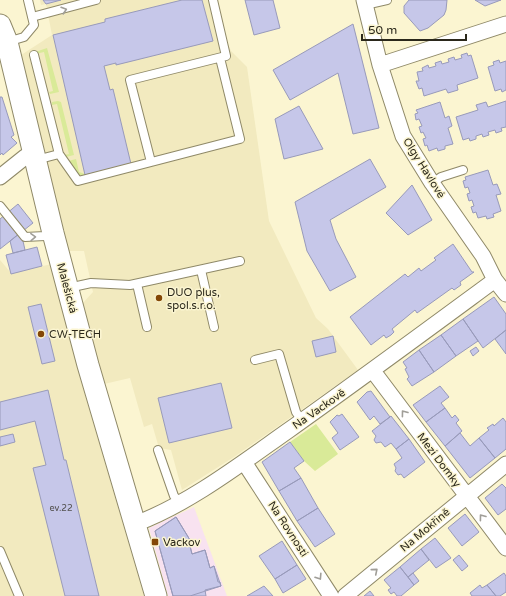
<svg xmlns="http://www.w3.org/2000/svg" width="506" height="596" viewBox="0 0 506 596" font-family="'Varela Round',sans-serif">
	<rect width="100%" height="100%" fill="#fbf5d1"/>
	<path fill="#f8e2f0" d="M194,507L227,596H168L149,528Z"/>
	<path fill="#f2eabf" d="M40,0H208L231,51L247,67L269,221L316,318L328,329L358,370L234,457L182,490L171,450L159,448L152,424L144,427L130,378L104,384L81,305L93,292L84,251H68L18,57L52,35L46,4L41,5Z
		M0,260L11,273L52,264L87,402L144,596H0Z"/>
	<path fill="#d9ea98" d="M47,48L59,92L50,94L49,92L53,91L44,52L35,54V52Z
		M58,101L61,102L74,155L66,157L65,155L69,154L57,104L52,105V102Z
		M76,159L79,172L85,174V176L79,175L68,161Z
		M316,424L338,454L315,471L304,461L290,442Z"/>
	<path fill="#c6c7e9" stroke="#989aba" d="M43,0H61L46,4Z
		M182,0H202L213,41L116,65V63L104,66L110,90L113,89L131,164L85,175L53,35L105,22V19Z
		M245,0H273L280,28L254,35Z
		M409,0H447L446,10L444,15L428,28L420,31L404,13V6Z
		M475,0H501L485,6Z
		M353,24L379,128L353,134L338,73L290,100L273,70Z
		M467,53L468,56L471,55L478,78L457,85L458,90L448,93L446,89L424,96L422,88L419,89L416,81H419L417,72L423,71L422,68L428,65L429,68L436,66L435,63L441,61L442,64L449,62L448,59L454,57L455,60L462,58L461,55Z
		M499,60L500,63L506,61V90L502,92L501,89L495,91L488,67L494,65L493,62Z
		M0,97H2L14,135L11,137L17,143L3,155L2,153L0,155Z
		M506,101V127L501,128L502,131L496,133L495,130L488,132L489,135L483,137L482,134L476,136V139L470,141L469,138L463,140L456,117L478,110L476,105L486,102L488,107Z
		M440,102L445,118L449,116L452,126L448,128L453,144L445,146V149L438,151L437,148L429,151L427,145L425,146L423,139L426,138L423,132L421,133L419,127L422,126L419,119L416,120L415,114L418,113L416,110Z
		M299,106L323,149L284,159L275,119Z
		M370,159L386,187L330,220L336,239L356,277L330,291L307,251L295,202Z
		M488,170L493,185L497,184L501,194L496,195L501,211L493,214L494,217L487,219L486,216L478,218L476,212L473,213L471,207L474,206L472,200L469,201L467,194L470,193L468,187L465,188L463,181L466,180L465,177Z
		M412,185L432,220L408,235L386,213Z
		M18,204L33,223L0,249V219Z
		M21,232L25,250L13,253L10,241Z
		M453,244L472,272H474L460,282L461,285L454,290L452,288L417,313L415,310L392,329L394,332L391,335L386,338L384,335L371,345L350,317L405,274L408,277L419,268L421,271L436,260L434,258Z
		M37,247L42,266L11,274L6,255Z
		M494,297L506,314V330L483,348L463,319Z
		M41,304L55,361L42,364L28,307Z
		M463,319L478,341L456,356L441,335Z
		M506,330V354L495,339Z
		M441,335L456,356L434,372L419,350Z
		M333,336L336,352L316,357L312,341Z
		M476,347L479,351L473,356L470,351Z
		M419,350L434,372L412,386L407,379L409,377L405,369L407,368L403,362Z
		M221,383L232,428L169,443L158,398Z
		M440,386L449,397L441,403L445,408L426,422L413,405Z
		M48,390L64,460H66L99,596H65L33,468L46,465L35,421L0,430V402Z
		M371,391L390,417L380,424L374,416L370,420L357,402L367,392Z
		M445,408L452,418L455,415L459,420L456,423L462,431L445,446L426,422Z
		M342,414L359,437L340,450L332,438L338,433L330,422L337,415L339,416Z
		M391,416L409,439L396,449L391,443L385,447L381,442L376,443L374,440L376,436L372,431Z
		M503,418L506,422V449L495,458L479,438L489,430L487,428L493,424L494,426Z
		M460,433L470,446L479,438L495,458L470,478L445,446Z
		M13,434L15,442L0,446V437Z
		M409,439L425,462L404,478L401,474L398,475L395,471L396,468L394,464L402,458L396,449Z
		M290,442L304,461L294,468L301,478L279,491L262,462Z
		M301,478L318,508L297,521L279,491Z
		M502,484L506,488V509L498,515L485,498Z
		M318,508L335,534L315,547L297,521Z
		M465,514L479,532L462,546L448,528Z
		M176,517L190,540V546L192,554L205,550L210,568L214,566L221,586L190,596H173L155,531Z
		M176,517L190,540V546L192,554L205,550L210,568L214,566L218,582H220L221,586L205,590L206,596H173L155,531Z
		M435,538L451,558L436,568L421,549Z
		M282,541L297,565L275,579L259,556Z
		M421,549L429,560L408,577L400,567Z
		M459,555L468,566L462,571L453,560Z
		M297,565L306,579L283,593L275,579Z
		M400,567L414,585L401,596H397L394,592L391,594L388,590L391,588L384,580Z
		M413,573L419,581L414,585L408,577Z
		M504,573L506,576V592L500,596H496L487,585Z
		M480,585L482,588L487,585L496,596H472L470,593Z
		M264,586L273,596H247Z
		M370,591L374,596H364Z"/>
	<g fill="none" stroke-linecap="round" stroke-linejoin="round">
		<defs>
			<path id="lane" d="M365,5L387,0
				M32,17L96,0
				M7,42L24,37L34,25L28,0
				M34,55L59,154L36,160
				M59,154L78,181L240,139L220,58
				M151,162L130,80L226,56L213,0
				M432,183L441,177L463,170
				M0,206L25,237L45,236L52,233
				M201,270L214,327
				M137,284L147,327
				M68,288L91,283L130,285L240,261
				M255,360L279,354L296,412L302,421
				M158,450L174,496L180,502
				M0,551L19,596"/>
			<path id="street" d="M364,0L380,65L403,136L432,183L483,256L495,280L506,294
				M380,65L506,24
				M0,177L25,157L33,152
				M373,371L506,548
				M244,462L331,596
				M135,524C189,504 242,463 289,430C358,381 427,330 495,280
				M345,596L506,464"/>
			<path id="secondary" d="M0,25L7,42L53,233L88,365L156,596"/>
		</defs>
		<use href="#lane" stroke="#8f8968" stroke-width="10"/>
		<use href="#street" stroke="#8f8968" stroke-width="17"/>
		<use href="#secondary" stroke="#8f8968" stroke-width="23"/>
		<use href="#lane" stroke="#fff" stroke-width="8"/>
		<use href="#street" stroke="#fff" stroke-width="15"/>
		<use href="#secondary" stroke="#fff" stroke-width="21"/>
	</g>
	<defs><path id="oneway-chevron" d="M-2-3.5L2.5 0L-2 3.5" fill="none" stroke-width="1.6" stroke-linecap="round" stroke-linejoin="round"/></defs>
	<g stroke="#a09e98">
		<use href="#oneway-chevron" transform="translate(64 10) rotate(-17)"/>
		<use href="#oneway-chevron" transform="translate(33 237) rotate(-2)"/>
		<use href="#oneway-chevron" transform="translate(404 413) rotate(-127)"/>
		<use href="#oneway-chevron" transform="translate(482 517) rotate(-127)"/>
		<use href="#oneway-chevron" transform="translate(375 571) rotate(-40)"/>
		<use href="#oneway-chevron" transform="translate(319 577) rotate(57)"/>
	</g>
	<g fill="#844706" stroke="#fbf5d1" stroke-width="1.5">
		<circle cx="159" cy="298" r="4"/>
		<circle cx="41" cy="334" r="4"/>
		<rect x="151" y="538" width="8" height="8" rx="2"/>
	</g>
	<g text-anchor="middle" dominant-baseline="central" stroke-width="3" stroke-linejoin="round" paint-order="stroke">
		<g font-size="9" fill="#52504e">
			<text x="61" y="508">ev.22</text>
		</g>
		<g font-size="11" fill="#2b281b" stroke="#fbf5d1">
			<text transform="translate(424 168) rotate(58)">Olgy Havlové</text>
			<text transform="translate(67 288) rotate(75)">Malešická</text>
			<text transform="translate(319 409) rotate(-35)">Na Vackově</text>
			<text transform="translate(439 460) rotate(53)">Mezi Domky</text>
			<text transform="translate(288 529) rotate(57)">Na Rovnosti</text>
			<text transform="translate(425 530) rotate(-40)">Na Mokřině</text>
		</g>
		<g font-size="11" fill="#2b281b" stroke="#fbf5d1" text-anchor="start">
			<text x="167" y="292">DUO plus,<tspan x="167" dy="13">spol.s.r.o.</tspan></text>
			<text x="49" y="334">CW-TECH</text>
			<text x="163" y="542">Vackov</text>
		</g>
	</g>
	<path d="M362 34v6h104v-6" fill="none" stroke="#2b281b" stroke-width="2"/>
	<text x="368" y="34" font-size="12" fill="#2b281b" stroke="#fbf5d1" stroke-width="3" paint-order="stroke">50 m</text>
</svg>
